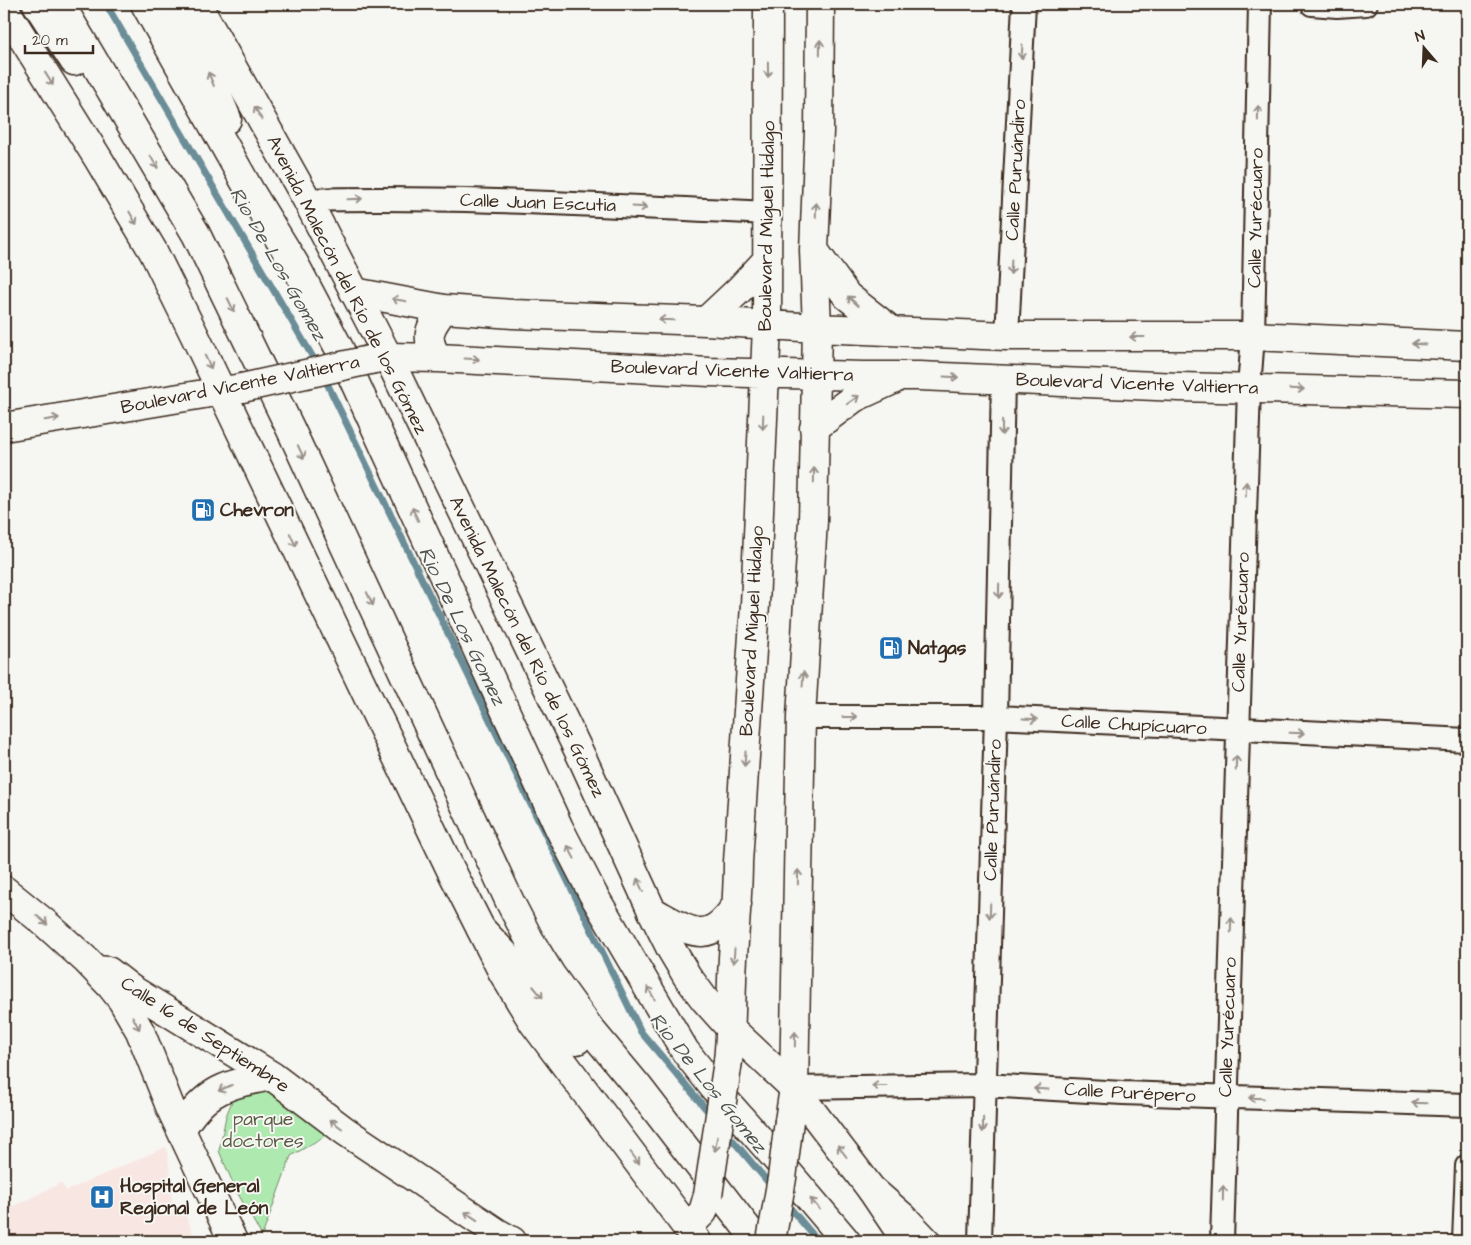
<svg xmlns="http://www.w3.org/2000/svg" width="1471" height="1245" viewBox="0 0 1471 1245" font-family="'Architects Daughter',sans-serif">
	<rect width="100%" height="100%" fill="#f6f6f2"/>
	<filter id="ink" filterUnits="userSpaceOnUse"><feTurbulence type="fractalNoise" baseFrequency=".02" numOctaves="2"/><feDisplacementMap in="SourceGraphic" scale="10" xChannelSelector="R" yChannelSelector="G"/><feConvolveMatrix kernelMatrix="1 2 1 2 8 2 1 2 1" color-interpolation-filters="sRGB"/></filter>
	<g filter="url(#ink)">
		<path fill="#f8e6e2" d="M166,1147L171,1177L172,1207H182L196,1241H4V1211L61,1183L66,1191Z"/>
		<path fill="#aeeab0" stroke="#748a67" d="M266,1090L278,1095L299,1111L305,1120L330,1133L291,1156L262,1236L237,1192L219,1151L226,1116L233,1099Z"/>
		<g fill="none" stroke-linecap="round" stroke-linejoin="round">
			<path stroke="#6a8d98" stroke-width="7" d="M106,4L318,366
				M323,375L641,1032L712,1116
				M725,1131L773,1188
				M785,1202L818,1241"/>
			<defs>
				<path id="minor" d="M1312,4L1337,6L1366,4
					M307,200C461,196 614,206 768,213
					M1007,336L1024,4
					M801,717H996L1467,740
					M794,1088L984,1085L1123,1093L1467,1105
					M980,1241L996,717L1003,380
					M1222,1241L1249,388L1253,336L1260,4
					M1464,1241L1467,1166"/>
				<path id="tertiary" d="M197,4L307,200L388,357L584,762L652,911L671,949L687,976L705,1000L731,1029L794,1088L871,1189L904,1218L926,1241
					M4,8L99,160L153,251L194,334L450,868L503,973L533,1022L697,1241
					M4,427L222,391
					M4,890L46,924L86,960L111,986L122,1000L140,1031L171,1109L233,1241
					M96,970L108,971L131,989L272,1076L345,1131L496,1232L512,1241
					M181,1130C205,1089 228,1084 272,1076"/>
				<path id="secondary" d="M814,250L847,296L892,331
					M354,292L444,309L513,314L706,321L817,328L1007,336H1253L1467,346
					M706,321L739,290L767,260
					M438,358C423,337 430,327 444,309
					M374,359L388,357L438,358L710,372L863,376H919L1179,387L1467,394
					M222,391L242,388
					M814,428L854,398L893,380
					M652,911C691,932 708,948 737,904
					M728,1061C731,1034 731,1008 732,981C733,941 738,901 738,862L755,605L767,326L768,4
					M789,1121L794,1088L801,717L813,521L817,328L814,250L819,131L820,4
					M688,1227L703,1212L708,1195"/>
				<path id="primary" d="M37,4L74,61
					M60,4L196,234L290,428L510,902L529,939L551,975L590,1029L639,1088L757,1241
					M145,4L250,191L294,263L340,350L559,828L593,894L685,1051L715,1089L768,1149L846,1241
					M174,4L207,71L227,119
					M481,929L514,964L577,1040
					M871,1189L906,1241"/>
			</defs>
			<use href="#minor" stroke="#3b2a1e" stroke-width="26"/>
			<use href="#tertiary" stroke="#3b2a1e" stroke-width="31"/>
			<use href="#secondary" stroke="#3b2a1e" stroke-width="31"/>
			<use href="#primary" stroke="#3b2a1e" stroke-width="31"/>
			<use href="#minor" stroke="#f6f6f2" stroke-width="22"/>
			<use href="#tertiary" stroke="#f6f6f2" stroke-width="28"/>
			<use href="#secondary" stroke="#f6f6f2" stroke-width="28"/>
			<use href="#primary" stroke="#f6f6f2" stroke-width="28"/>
			<defs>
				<path id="secondary-bridge" d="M242,388L374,359
					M708,1195L728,1061
					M771,1241L782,1178L789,1121"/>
			</defs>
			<use href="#secondary-bridge" stroke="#3b2a1e" stroke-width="31" stroke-linecap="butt"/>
			<use href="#secondary-bridge" stroke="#f6f6f2" stroke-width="28"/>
		</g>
		<defs><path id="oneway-shaft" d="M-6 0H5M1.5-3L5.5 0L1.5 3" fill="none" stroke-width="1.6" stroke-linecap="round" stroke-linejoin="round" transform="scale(1.25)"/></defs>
		<g stroke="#989088">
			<use href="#oneway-shaft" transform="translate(820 47) rotate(-89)"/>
			<use href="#oneway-shaft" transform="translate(1022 52) rotate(93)"/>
			<use href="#oneway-shaft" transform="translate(768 70) rotate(89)"/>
			<use href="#oneway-shaft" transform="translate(49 79) rotate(58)"/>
			<use href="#oneway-shaft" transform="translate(211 79) rotate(-112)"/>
			<use href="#oneway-shaft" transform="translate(258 113) rotate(-119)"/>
			<use href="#oneway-shaft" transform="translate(1258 113) rotate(-89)"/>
			<use href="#oneway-shaft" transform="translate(154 162) rotate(60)"/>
			<use href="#oneway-shaft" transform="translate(355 199) rotate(-2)"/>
			<use href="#oneway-shaft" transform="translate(640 207) rotate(3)"/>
			<use href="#oneway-shaft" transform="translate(816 210) rotate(-88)"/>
			<use href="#oneway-shaft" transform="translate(133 218) rotate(60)"/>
			<use href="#oneway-shaft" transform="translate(1011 267) rotate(93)"/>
			<use href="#oneway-shaft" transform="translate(399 300) rotate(-170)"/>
			<use href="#oneway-shaft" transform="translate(853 301) rotate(-138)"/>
			<use href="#oneway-shaft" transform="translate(231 305) rotate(64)"/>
			<use href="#oneway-shaft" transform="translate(666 320) rotate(-178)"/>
			<use href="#oneway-shaft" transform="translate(1137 337) rotate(-180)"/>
			<use href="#oneway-shaft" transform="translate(1419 344) rotate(-177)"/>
			<use href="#oneway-shaft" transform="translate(472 359) rotate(3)"/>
			<use href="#oneway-shaft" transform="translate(208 362) rotate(64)"/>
			<use href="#oneway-shaft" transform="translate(951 377) rotate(3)"/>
			<use href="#oneway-shaft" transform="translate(1297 389) rotate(2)"/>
			<use href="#oneway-shaft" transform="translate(853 400) rotate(-35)"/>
			<use href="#oneway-shaft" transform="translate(52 419) rotate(-9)"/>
			<use href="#oneway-shaft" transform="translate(763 422) rotate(92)"/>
			<use href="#oneway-shaft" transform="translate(1002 428) rotate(91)"/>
			<use href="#oneway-shaft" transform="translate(301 452) rotate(65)"/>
			<use href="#oneway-shaft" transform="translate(814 475) rotate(-89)"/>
			<use href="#oneway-shaft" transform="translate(1246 489) rotate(-88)"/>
			<use href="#oneway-shaft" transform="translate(415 514) rotate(-115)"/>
			<use href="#oneway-shaft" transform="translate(293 540) rotate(65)"/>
			<use href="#oneway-shaft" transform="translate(999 591) rotate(91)"/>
			<use href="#oneway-shaft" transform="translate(370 599) rotate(65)"/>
			<use href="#oneway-shaft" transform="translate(803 679) rotate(-87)"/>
			<use href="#oneway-shaft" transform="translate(850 717)"/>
			<use href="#oneway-shaft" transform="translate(1030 719) rotate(3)"/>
			<use href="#oneway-shaft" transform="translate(1297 733) rotate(2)"/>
			<use href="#oneway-shaft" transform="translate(745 759) rotate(94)"/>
			<use href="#oneway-shaft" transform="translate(1236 763) rotate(-88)"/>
			<use href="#oneway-shaft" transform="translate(571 852) rotate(-118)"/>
			<use href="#oneway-shaft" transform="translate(798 877) rotate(-89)"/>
			<use href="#oneway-shaft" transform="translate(640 885) rotate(-114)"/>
			<use href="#oneway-shaft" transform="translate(990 911) rotate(92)"/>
			<use href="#oneway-shaft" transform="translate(42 920) rotate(40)"/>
			<use href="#oneway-shaft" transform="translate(1231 925) rotate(-88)"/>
			<use href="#oneway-shaft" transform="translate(734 956) rotate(94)"/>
			<use href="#oneway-shaft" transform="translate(538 992) rotate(50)"/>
			<use href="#oneway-shaft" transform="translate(651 993) rotate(-120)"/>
			<use href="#oneway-shaft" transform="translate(136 1023) rotate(62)"/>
			<use href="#oneway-shaft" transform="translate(795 1039) rotate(-89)"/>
			<use href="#oneway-shaft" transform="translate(879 1086) rotate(180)"/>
			<use href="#oneway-shaft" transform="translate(225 1088) rotate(156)"/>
			<use href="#oneway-shaft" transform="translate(1041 1089) rotate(-177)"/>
			<use href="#oneway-shaft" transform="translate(1256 1098) rotate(-178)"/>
			<use href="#oneway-shaft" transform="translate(1419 1103) rotate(-178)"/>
			<use href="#oneway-shaft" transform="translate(336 1124) rotate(-143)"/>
			<use href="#oneway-shaft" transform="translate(983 1125) rotate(91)"/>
			<use href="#oneway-shaft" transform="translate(716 1144) rotate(99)"/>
			<use href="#oneway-shaft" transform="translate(842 1151) rotate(-127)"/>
			<use href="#oneway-shaft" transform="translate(635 1158) rotate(53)"/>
			<use href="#oneway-shaft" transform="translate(1223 1193) rotate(-89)"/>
			<use href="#oneway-shaft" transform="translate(815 1204) rotate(-130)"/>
			<use href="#oneway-shaft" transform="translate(471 1216) rotate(-146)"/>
		</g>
	</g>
	<defs>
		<symbol id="fuel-square" viewBox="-11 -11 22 22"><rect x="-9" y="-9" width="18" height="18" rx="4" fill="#1f6fb2" stroke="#f6f6f2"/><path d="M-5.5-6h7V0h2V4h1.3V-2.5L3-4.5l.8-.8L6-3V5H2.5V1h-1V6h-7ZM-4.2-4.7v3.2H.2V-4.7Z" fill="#fff"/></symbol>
		<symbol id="hospital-square" viewBox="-11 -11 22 22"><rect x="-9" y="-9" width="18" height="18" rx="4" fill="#1f6fb2" stroke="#f6f6f2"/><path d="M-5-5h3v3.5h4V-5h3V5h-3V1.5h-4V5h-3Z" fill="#fff"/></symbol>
	</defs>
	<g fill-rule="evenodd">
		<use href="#fuel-square" x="189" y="496" width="28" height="28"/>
		<use href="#fuel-square" x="877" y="634" width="28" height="28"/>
		<use href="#hospital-square" x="88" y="1183" width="28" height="28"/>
	</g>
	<g text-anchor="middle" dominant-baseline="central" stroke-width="4" stroke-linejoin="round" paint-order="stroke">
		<g font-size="19" fill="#3b2a1e" stroke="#f6f6f2">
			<text transform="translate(1016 170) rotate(-87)">Calle Puruándiro</text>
			<text transform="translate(538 203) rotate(2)">Calle Juan Escutia</text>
			<text transform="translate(1256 218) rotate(-89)">Calle Yurécuaro</text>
			<text transform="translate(767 226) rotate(-89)">Boulevard Miguel Hidalgo</text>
			<text transform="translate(347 285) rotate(63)">Avenida Malecón del Río de los Gómez</text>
			<text transform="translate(732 371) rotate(2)">Boulevard Vicente Valtierra</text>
			<text transform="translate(1137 384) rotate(2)">Boulevard Vicente Valtierra</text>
			<text transform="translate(240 385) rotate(-11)">Boulevard Vicente Valtierra</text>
			<text transform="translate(1241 622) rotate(-88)">Calle Yurécuaro</text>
			<text transform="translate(752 631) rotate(-87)">Boulevard Miguel Hidalgo</text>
			<text transform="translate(527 647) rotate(64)">Avenida Malecón del Río de los Gómez</text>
			<text transform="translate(1134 725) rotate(3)">Calle Chupícuaro</text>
			<text transform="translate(993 810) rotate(-88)">Calle Puruándiro</text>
			<text transform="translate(1228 1027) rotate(-88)">Calle Yurécuaro</text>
			<text transform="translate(205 1035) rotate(33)">Calle 16 de Septiembre</text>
			<text transform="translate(1130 1093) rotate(3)">Calle Purépero</text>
		</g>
		<g font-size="19" font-weight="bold" fill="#3b2a1e" stroke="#f6f6f2" text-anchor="start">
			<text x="220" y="510">Chevron</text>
			<text x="908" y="648">Natgas</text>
			<text x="120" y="1186">Hospital General<tspan x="120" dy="22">Regional de León</tspan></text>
		</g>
		<g font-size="19" fill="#585a42" stroke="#f6f6f2">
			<text x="263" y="1119">parque<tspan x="263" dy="22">doctores</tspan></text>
		</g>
		<g font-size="20" font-style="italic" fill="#4e5351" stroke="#f6f6f2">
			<text transform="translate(278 264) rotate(60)">Rio De Los Gomez</text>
			<text transform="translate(462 626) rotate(64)">Rio De Los Gomez</text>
			<text transform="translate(708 1083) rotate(51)">Rio De Los Gomez</text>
		</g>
	</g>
	<rect width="1471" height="1245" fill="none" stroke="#f6f6f2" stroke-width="20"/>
	<rect x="10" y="10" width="1451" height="1225" fill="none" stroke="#3b2a1e" stroke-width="2" filter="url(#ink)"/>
	<g transform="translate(1424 48) rotate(341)" stroke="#f6f6f2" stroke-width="4" paint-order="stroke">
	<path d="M0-4L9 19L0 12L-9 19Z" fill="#3b2a1e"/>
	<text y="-8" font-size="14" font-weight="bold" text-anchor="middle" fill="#3b2a1e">N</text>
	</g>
	<path d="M25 45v8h68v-8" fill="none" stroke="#3b2a1e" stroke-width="2.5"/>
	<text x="32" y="45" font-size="15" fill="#3b2a1e" stroke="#f6f6f2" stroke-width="4" paint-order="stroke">20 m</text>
</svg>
